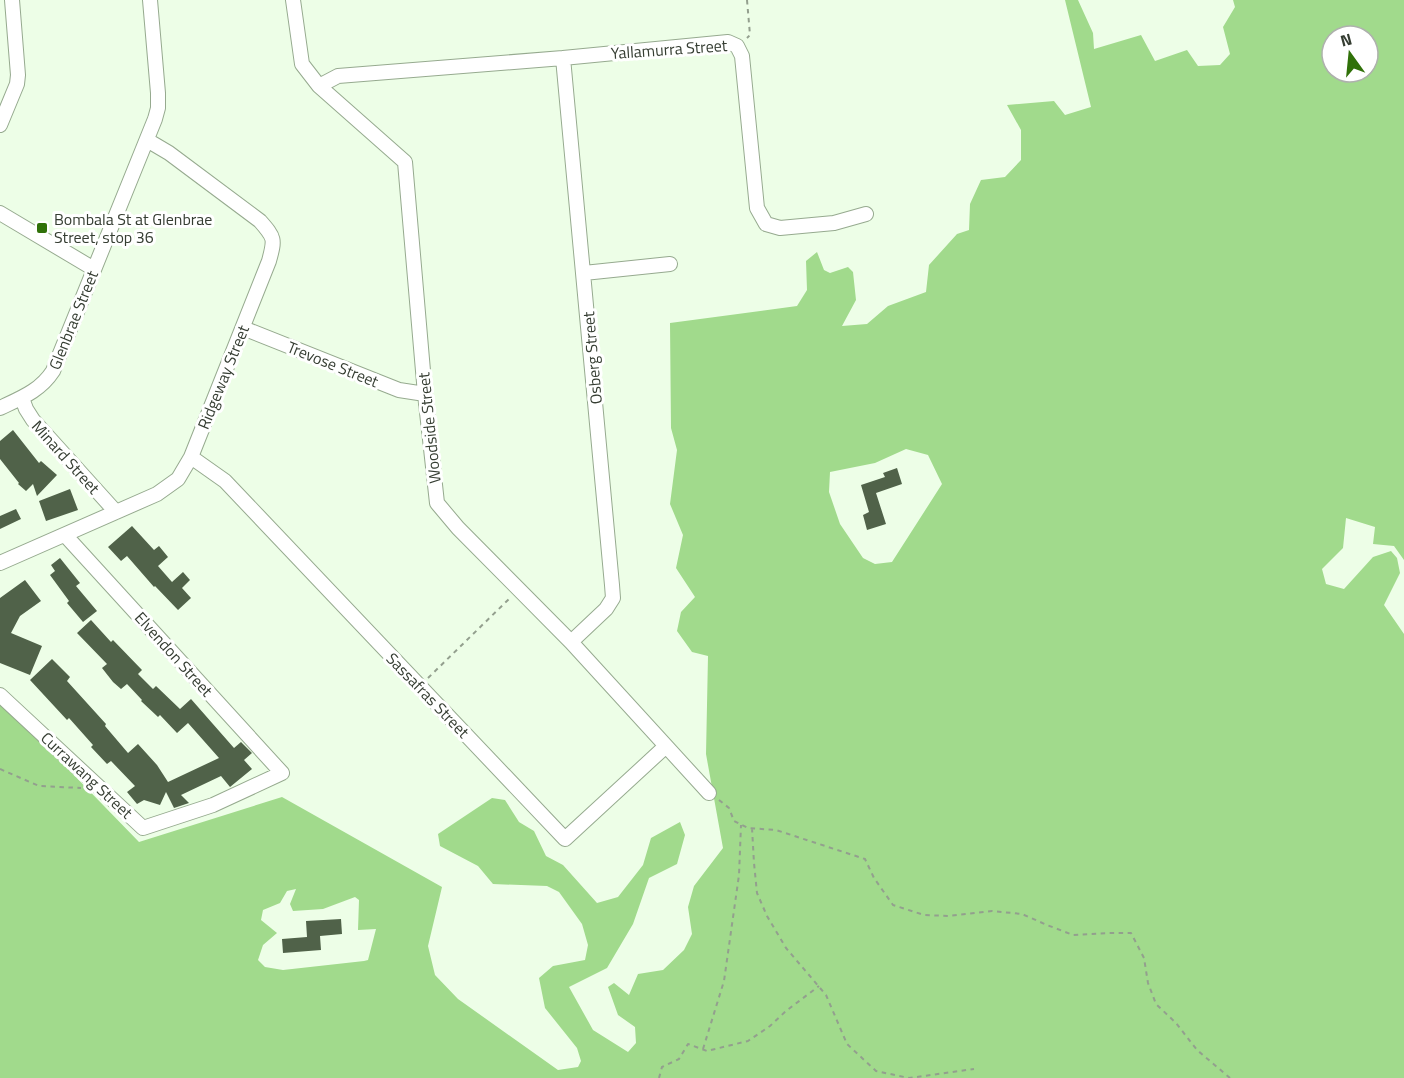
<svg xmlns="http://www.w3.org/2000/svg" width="1404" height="1078" viewBox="0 0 1404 1078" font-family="'Titillium Web',sans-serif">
	<rect width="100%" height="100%" fill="#edfee7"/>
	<path fill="#a1da8c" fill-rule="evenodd" d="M1065,0H1078L1093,33L1094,49L1141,35L1155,61L1187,50L1198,66L1220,65L1230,54L1223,27L1235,7L1233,0H1404V560L1394,546L1373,544L1375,527L1346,518L1343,548L1322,569L1326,584L1344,589L1373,557L1391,551L1397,558L1400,573L1384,605L1404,634V1078H0V699L139,842L282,797L442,887L428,946L435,975L458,999L558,1070L578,1067L581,1061L577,1048L545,1008L539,978L553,966L585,960L588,945L582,924L559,892L547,886L493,884L478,866L440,846L438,834L492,798L505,800L519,822L534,831L546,856L563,865L597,903L618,897L643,865L651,838L680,822L685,835L677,864L649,878L633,924L607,968L569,987L593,1030L628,1052L636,1043L635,1027L618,1015L608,987L614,983L629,995L638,974L663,970L684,950L692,934L688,907L694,886L723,848L706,754L708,656L692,652L677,631L681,612L695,597L676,568L683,535L670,504L677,450L671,428L670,323L797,306L807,290L806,261L817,252L824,270L830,273L848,267L853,272L856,300L842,326L867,324L888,306L926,292L929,265L957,234L969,230L970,204L981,180L1005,177L1021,160V130L1007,105L1054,101L1065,115L1091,107ZM1332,36H1368V72H1332ZM906,449L928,455L942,484L892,562L875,564L863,558L840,524L829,492L830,472L875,463ZM296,889L290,904L293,911L323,909L355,897L359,900L358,930L376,929L368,960L364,961L283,970L265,967L258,960L263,945L277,933L261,920L263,910L280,903L287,891Z"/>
	<path fill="#506249" d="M13,430L39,463L41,461L57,475L37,496L33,484L26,491L18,484L19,483L0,459V441Z
		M897,468L902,484L876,493L886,524L867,530L863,515L869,512L861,485L885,477L883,473Z
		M70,489L78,510L46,521L39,501Z
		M16,509L21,519L0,529V516Z
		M132,526L154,550L159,546L168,557L158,566L172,582L183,572L190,580L182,588L191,598L178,610L155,586L154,587L127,556L121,561L108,547Z
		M60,558L80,583L76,586L97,611L83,622L67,603L69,601L50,575L55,571L51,565Z
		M25,580L41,601L20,616L11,633L42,646L30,675L0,663V598Z
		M91,620L111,642L113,640L142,670L138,674L153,689L156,686L180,709L191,699L234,748L241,742L252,753L244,760L252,769L230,787L221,776L181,795L189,803L174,808L166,792L160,805L144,800L137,804L127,792L135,786L111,761L107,764L91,747L93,745L69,718L67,720L30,680L52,659L70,677L67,681L106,724L105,726L128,753L138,744L157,765L168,782L219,758L188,723L177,733L160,715L158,717L141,701L142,700L127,684L121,689L113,682L102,668L107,664L77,633Z
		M341,919L342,934L320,936L321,950L283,953L282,939L307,937L306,921Z"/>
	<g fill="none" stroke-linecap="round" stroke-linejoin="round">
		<defs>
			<path id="minor" d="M293,0L302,64L319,86L405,162L425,394L437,503L458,528L571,642L709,793
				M563,58L612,585L613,598L606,609L571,642
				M319,86L338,76L563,58L728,42L737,46L742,56L757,208L766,224L780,228L834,223L866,214
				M0,125L17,84L18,75L12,0
				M0,213L94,269
				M584,273L670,264
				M243,328L399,390L425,394
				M22,398L26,409L33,420L116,512
				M0,408C21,398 40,391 53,371L155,119L158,108V93L150,0
				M191,457L225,481L565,839L666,746
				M0,563L157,494L178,479L191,457L269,261C275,239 275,238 260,221L169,153L147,140
				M0,695L143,828L213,805L282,773L65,535"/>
		</defs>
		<use href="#minor" stroke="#96aa8f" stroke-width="16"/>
		<path stroke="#939f8e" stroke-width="2" stroke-dasharray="4.5 4.5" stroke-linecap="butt" d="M747,0L750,35L747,38
			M428,678L510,598
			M0,769L39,786L81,788
			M719,800L729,808L734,821L748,828L776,830L865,859L874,878L893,905L924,915L948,916L992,911L1022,914L1047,925L1073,935L1108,933H1131L1144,958L1148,983L1156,1004L1176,1023L1197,1050L1230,1078
			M752,828L754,863L757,893L767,916L786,948L826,995L847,1044L876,1071L909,1078L974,1069
			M703,1049L724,981L739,875L741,825
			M659,1078L662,1067L679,1059L688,1044L707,1051L748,1041L770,1026L786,1011L819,986"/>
		<use href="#minor" stroke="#fff" stroke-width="14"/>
	</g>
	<rect fill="#307109" stroke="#fff" stroke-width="2" x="36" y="222" width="12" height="12" rx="3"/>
	<g text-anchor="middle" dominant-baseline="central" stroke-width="6" stroke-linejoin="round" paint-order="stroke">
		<g font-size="16" fill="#353d32" stroke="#fff">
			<text transform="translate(669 49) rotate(-4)">Yallamurra Street</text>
			<text transform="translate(73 320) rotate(-68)">Glenbrae Street</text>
			<text transform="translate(592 358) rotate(-95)">Osberg Street</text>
			<text transform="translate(333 364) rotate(22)">Trevose Street</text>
			<text transform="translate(223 377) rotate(-68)">Ridgeway Street</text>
			<text transform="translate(429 428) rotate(-96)">Woodside Street</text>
			<text transform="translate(66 457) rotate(48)">Minard Street</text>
			<text transform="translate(174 654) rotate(48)">Elvendon Street</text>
			<text transform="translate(428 695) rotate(46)">Sassafras Street</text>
			<text transform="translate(87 775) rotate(43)">Currawang Street</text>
		</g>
		<g font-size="16" fill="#353d32" stroke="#fff" text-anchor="start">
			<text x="54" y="219">Bombala St at Glenbrae<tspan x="54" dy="18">Street, stop 36</tspan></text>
		</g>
	</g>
	<g transform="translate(1350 54) rotate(345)"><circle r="28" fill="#ffffff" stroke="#aeb1ad" stroke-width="1.5"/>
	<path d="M0-4.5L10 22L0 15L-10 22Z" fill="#307109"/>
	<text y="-9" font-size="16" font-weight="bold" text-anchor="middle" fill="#353d32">N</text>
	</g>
</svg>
